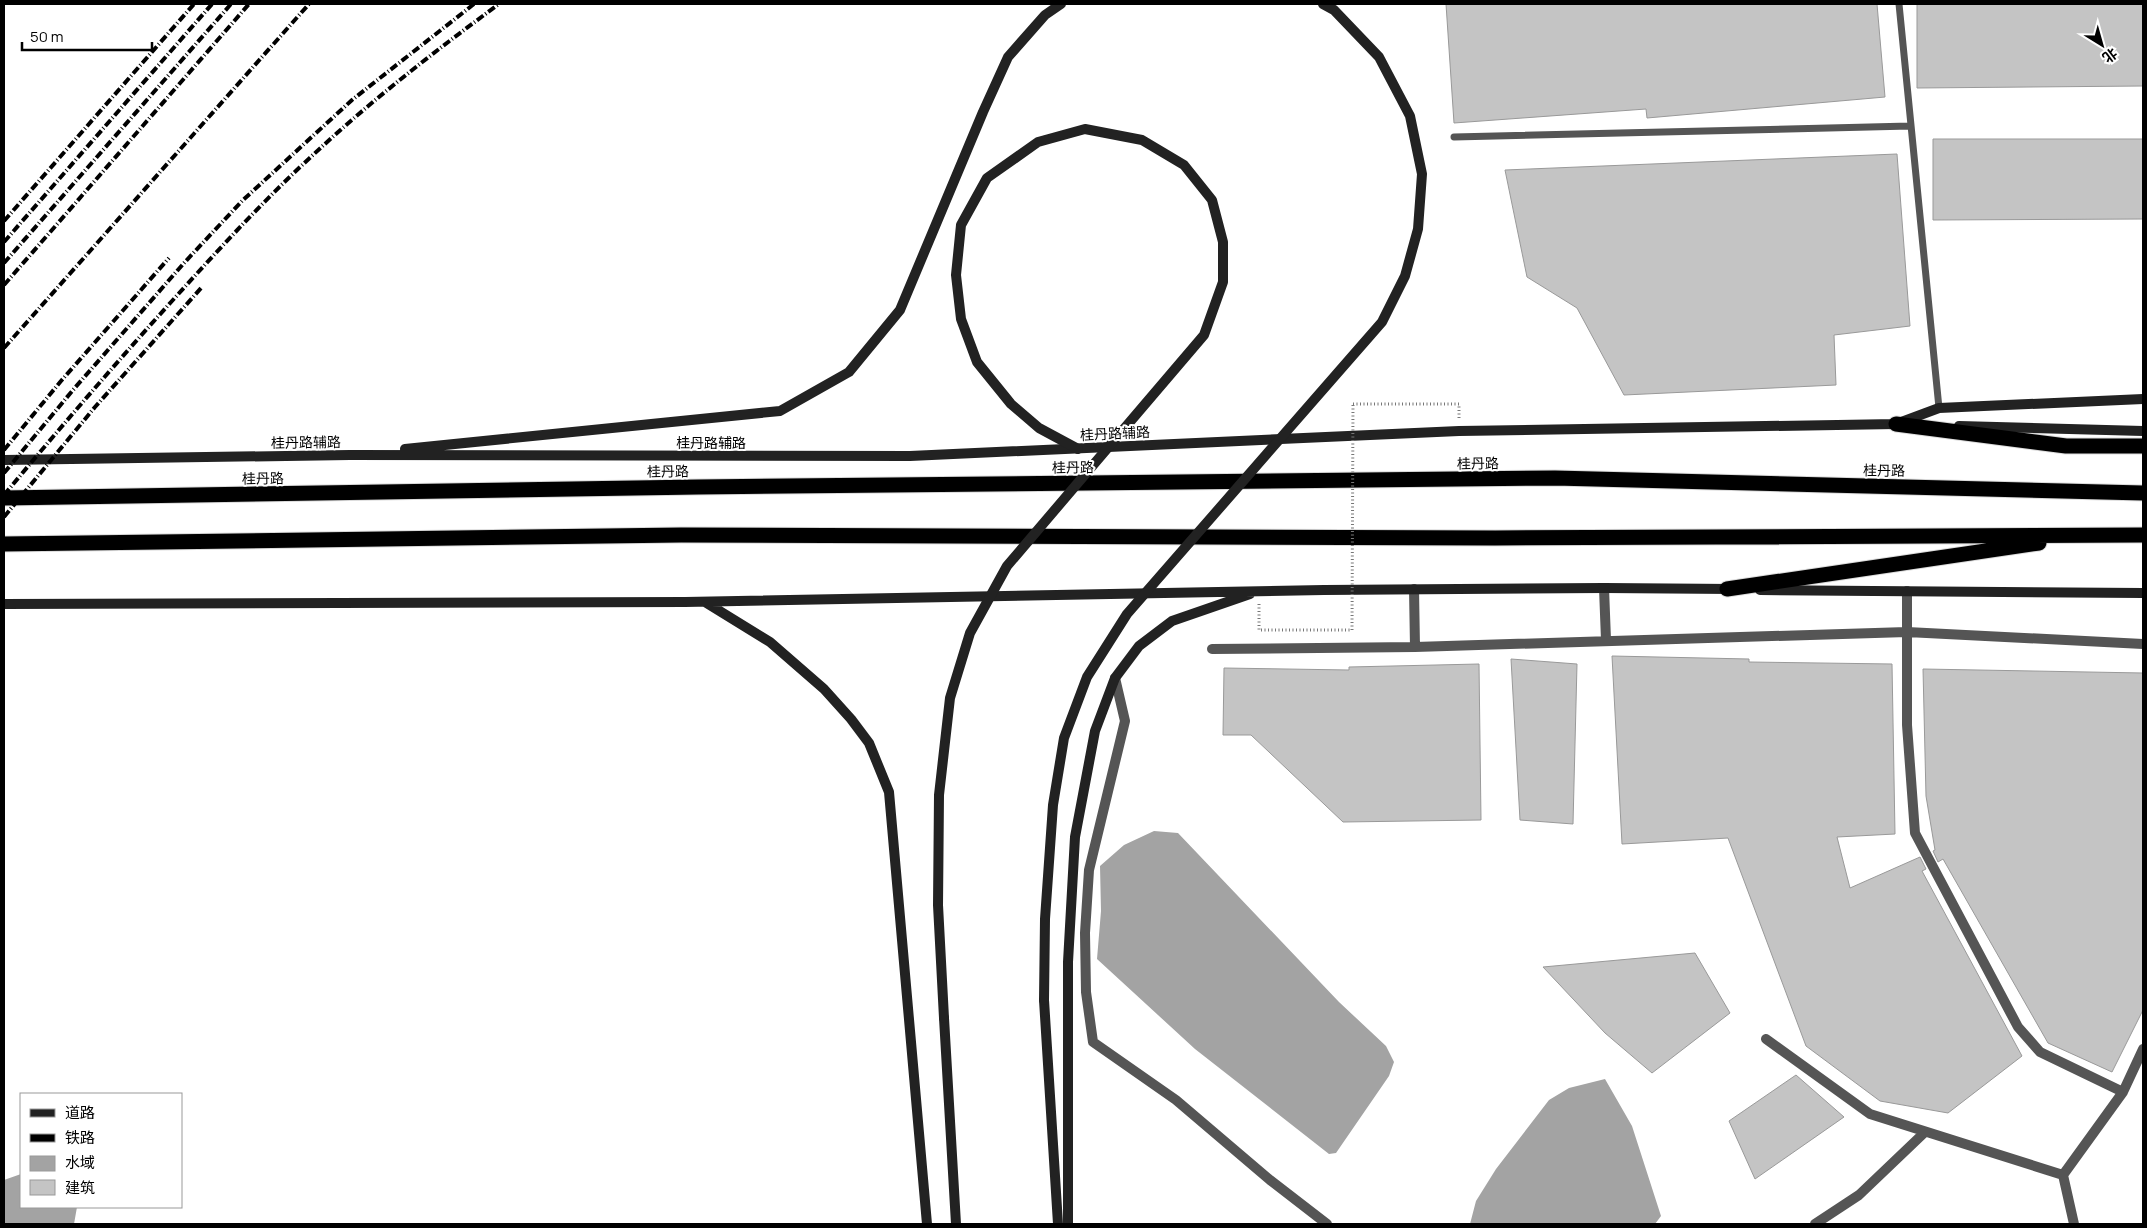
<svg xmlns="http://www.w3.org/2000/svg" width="2147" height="1228" viewBox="0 0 2147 1228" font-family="Manrope,'Noto Sans SC',sans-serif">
	<rect width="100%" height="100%" fill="#fff"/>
	<path fill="#a3a3a3" d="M1154,831L1178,833L1339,1002L1386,1046L1394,1062L1389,1076L1336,1153L1329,1154L1195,1049L1097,959L1101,911L1100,866L1124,845Z
		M1605,1079L1632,1126L1661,1216L1655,1224H1470L1476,1201L1496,1169L1549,1100L1569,1088Z
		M21,1174V1207H77L74,1224H4V1180Z"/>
	<path fill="#c4c4c4" stroke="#999" d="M1446,4H1877L1885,97L1647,118L1646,109L1454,123Z
		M1917,4H2143V86L1917,88Z
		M1933,139H2143V219L1933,220Z
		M1897,154L1910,326L1834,335L1836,385L1624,395L1577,308L1527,277L1505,170Z
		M1612,656L1749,659V662L1892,664L1895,834L1837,837L1850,888L1920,857L1926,869L1922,871L2022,1056L1948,1113L1880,1101L1806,1046L1728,838L1622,844Z
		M1511,659L1577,664L1573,824L1520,820Z
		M1479,664L1481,820L1343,822L1251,735H1223L1224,668L1349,670V667Z
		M1923,669L2143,673V1010L2112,1072L2048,1043L1943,859L1938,862L1933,851L1935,850L1926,796Z
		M1695,953L1730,1013L1652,1073L1605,1033L1543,967Z
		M1796,1075L1844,1117L1755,1179L1729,1121Z"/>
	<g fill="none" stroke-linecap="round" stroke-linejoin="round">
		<defs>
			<path id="highway" d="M1896,424L2066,446H2143
				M4,498L698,487L1555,478L2143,493
				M4,544L681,535L1495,538L2143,535
				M1727,589L2039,543"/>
		</defs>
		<use href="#highway" stroke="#dbdbdb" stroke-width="17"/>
		<path stroke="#777" stroke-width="3" stroke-dasharray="1 2.5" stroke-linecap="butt" d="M1353,404H1459V419
			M1259,604V630H1352"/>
		<path stroke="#555" stroke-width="7" d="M1899,4L1939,408
			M1454,137L1910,126"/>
		<path stroke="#555" stroke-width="10" d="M1604,588L1606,640
			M1414,589L1415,647
			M1907,591V725L1915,833L2018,1027L2040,1052L2123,1092
			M1212,649L1415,647L1907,632L2143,644
			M1115,678L1125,721L1089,870L1085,933L1086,992L1093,1042L1176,1100L1270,1180L1327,1224
			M1766,1039L1870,1114L2063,1175
			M1815,1224L1859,1195L1925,1132
			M2074,1224L2063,1175L2123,1092L2143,1049"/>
		<path stroke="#222" stroke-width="10" d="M1959,426L2143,431
			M405,449L780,411L849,372L900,310L983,112L1008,57L1045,15L1061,4
			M4,460L350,455L910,456L1459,431L1896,424L1939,408L2143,399
			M1760,590L2143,593
			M705,602L770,642L824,689L851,719L869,743L889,792L927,1224
			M4,604L685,602L1324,590L1604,588L1733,589
			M1044,1000L1058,1224
			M944,1018L956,1224
			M1068,1224V962L1075,837L1095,731L1115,678L1139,646L1172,621L1250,594"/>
		<use href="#highway" stroke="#000" stroke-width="15"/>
		<path stroke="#000" stroke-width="4" stroke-dasharray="8 2.5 1 2.5" stroke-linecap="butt" d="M4,221L194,4
			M4,242L212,4
			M4,263L231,4
			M4,285L249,4
			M4,348L309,4
			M4,450L61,381L169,258
			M4,473L73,390L184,263L242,201L352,100L474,4
			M4,495C59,429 115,364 172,301C218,250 264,200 314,154C372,100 435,51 499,4
			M4,517L95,407L202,287"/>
		<path stroke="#777" stroke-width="3" stroke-dasharray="1 2.5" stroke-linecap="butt" d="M1352,630L1353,404"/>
		<path stroke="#222" stroke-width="10" d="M1044,1000L1045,919L1053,805L1064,738L1087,677L1127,614L1382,322L1405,276L1418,229L1422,174L1410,116L1379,57L1334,10L1323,4
			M944,1018L938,905L939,795L950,698L970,633L1007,566L1204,335L1223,282V242L1212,200L1184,165L1142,140L1085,129L1038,142L987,178L961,225L956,275L961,319L977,362L1011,404L1039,428L1078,449"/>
	</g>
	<g text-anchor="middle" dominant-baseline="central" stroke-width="4" stroke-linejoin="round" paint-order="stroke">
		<g font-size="14" fill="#000" stroke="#fff">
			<text transform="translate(1115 433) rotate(-3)">桂丹路辅路</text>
			<text transform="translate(306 442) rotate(-1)">桂丹路辅路</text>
			<text x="711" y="442">桂丹路辅路</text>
			<text transform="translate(1478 463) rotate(-1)">桂丹路</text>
			<text transform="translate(1073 467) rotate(-1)">桂丹路</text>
			<text transform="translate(1884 470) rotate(1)">桂丹路</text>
			<text transform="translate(668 471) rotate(-1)">桂丹路</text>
			<text transform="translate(263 478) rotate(-1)">桂丹路</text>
		</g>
	</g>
	<rect width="2147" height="1228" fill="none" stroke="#000000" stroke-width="10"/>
	<rect x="20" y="1093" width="162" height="115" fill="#ffffff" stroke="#999999"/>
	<rect x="30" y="1109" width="25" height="8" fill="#222222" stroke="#999999"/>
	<text x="65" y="1118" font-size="15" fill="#000000">道路</text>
	<rect x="30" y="1134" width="25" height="8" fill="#000000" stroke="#999999"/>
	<text x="65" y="1143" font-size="15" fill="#000000">铁路</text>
	<rect x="30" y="1156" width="25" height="15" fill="#a3a3a3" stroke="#999999"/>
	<text x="65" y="1168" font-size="15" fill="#000000">水域</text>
	<rect x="30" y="1180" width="25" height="15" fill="#c4c4c4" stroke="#999999"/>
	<text x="65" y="1193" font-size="15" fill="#000000">建筑</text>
	<g transform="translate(2102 45) rotate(143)" stroke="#ffffff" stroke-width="4" paint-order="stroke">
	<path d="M0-4L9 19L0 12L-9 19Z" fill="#000000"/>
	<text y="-8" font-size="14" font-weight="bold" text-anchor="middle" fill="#000000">北</text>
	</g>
	<path d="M22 42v8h130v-8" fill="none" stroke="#000000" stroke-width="2.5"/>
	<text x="30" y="42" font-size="15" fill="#000000" stroke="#ffffff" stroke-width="4" paint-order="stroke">50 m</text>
</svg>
